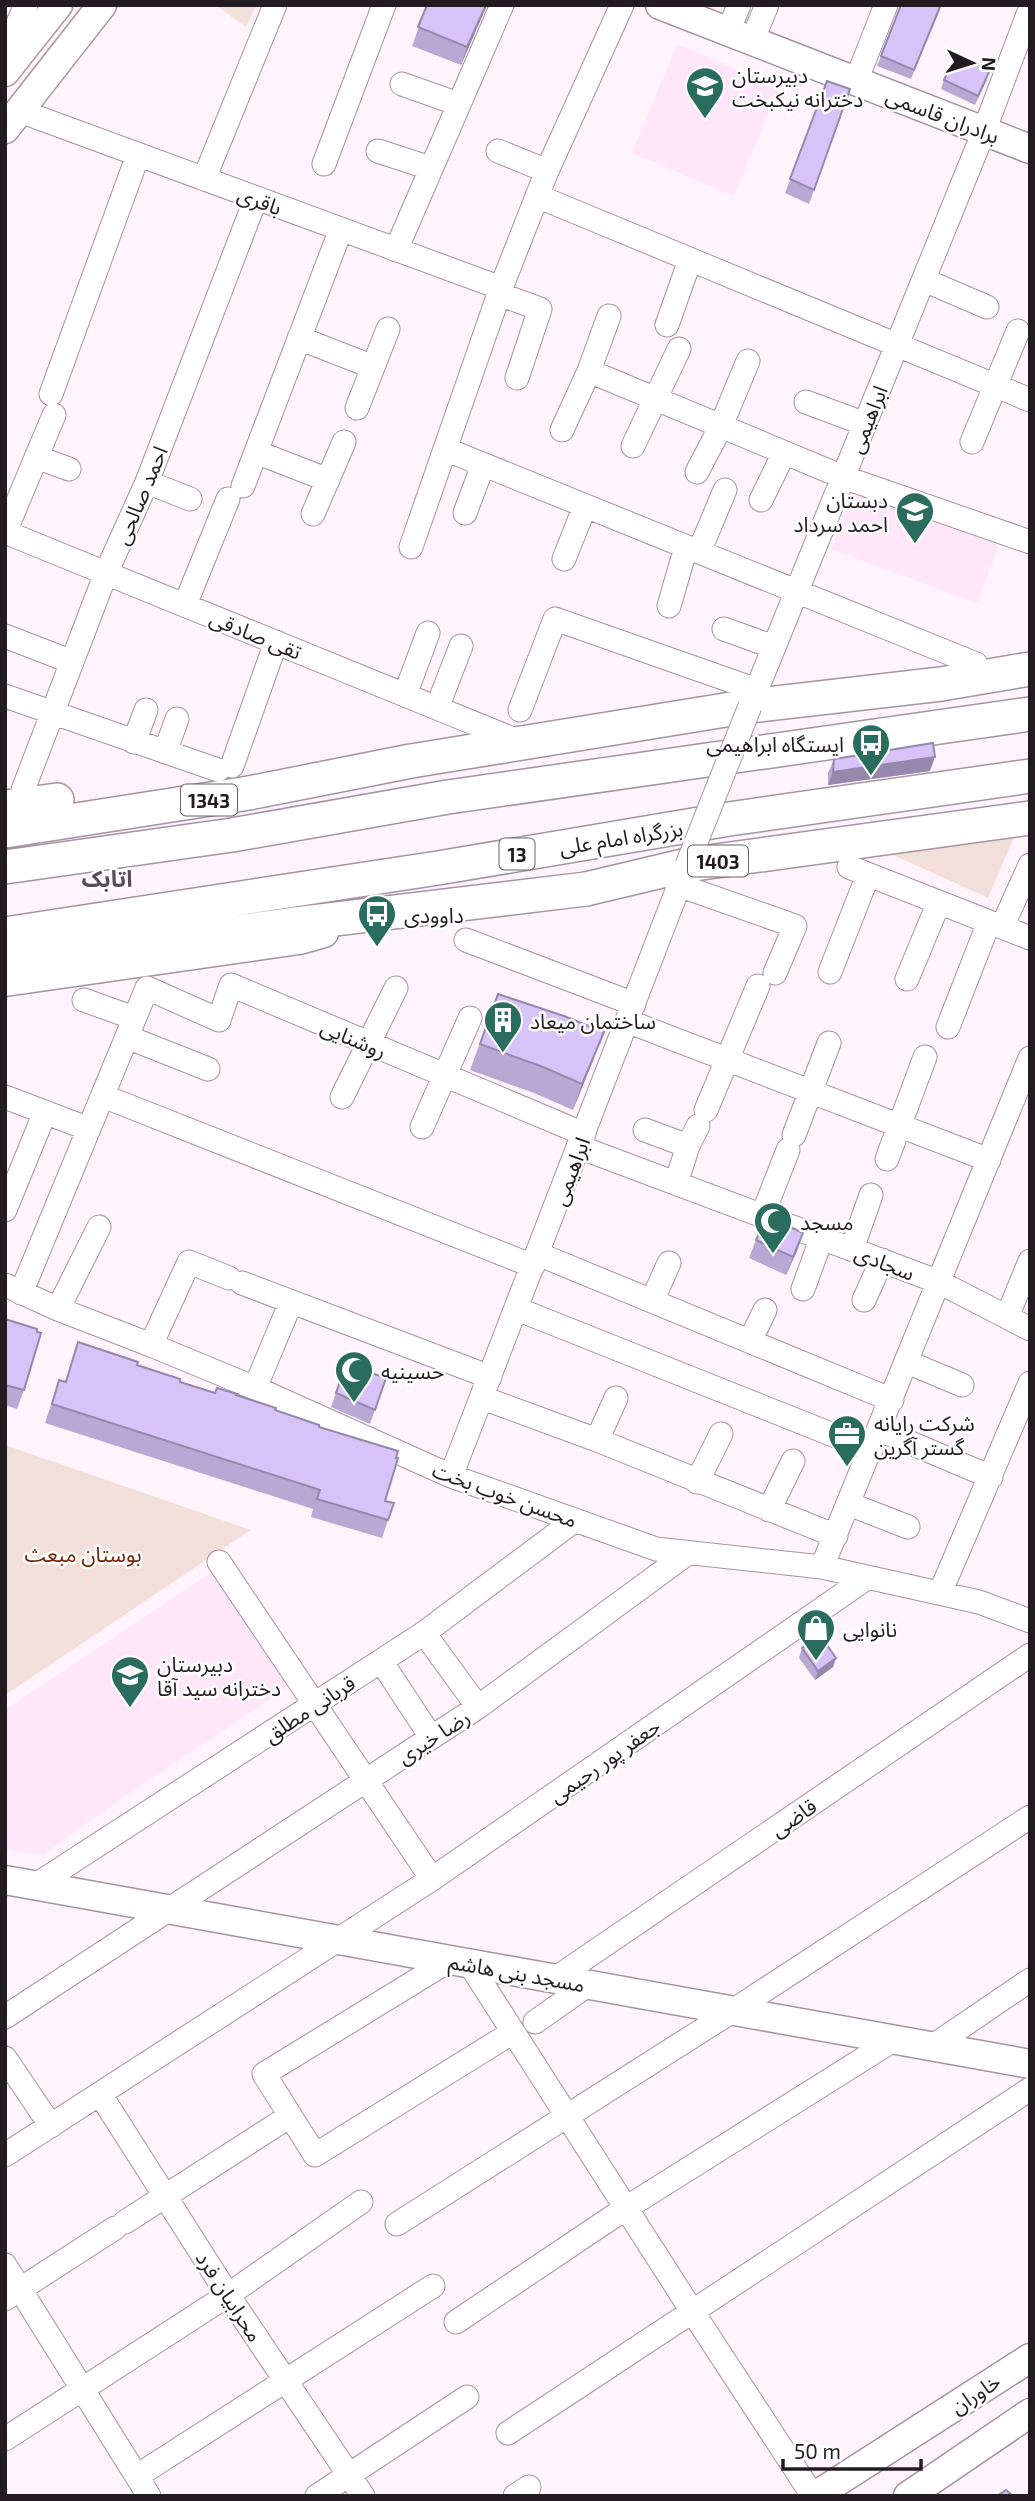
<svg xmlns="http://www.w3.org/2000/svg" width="1035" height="2501" viewBox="0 0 1035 2501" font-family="'Exo 2','Noto Sans Arabic',sans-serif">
	<rect width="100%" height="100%" fill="#fff4fc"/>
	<path fill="#ffe6f9" d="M677,44L779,87L734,196L632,153Z
		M853,488L1000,542L977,603L831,549Z
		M212,1572L288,1687L125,1796L42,1855L5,1849V1710Z"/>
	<path fill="#f3dfda" d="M215,5H257L246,27Z
		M1021,821L988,898L867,843Z
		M5,1445L251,1530L5,1695Z"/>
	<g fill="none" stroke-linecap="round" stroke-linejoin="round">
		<defs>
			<path id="minor" d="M728,32L739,5
				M752,41L767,5
				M5,52L26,5
				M856,81L886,5
				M402,84L458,104
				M20,111L501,288
				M378,151L430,168
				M498,151L547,171
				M324,164L384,5
				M204,179L275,5
				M537,196L1030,400
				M396,250L502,5
				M924,280L987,307
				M499,294L540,309L517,378
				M667,325L690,260
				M299,338L373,367
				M589,371L843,477L1030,542
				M51,394L138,155
				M806,402L865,424
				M357,408L388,329
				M562,430L589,371L609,316
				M972,442L1018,331
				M633,446L679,349
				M445,449L976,664
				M256,452L328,480
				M36,457L69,469
				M697,472L721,426L748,361
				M147,482L190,499
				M243,486L341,229
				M761,500L784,453
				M465,513L483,465
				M313,514L344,442
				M5,532L508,737
				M5,532L54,415
				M411,547L501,288L547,171L622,5
				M699,552L725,490
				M564,559L585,506
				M185,605L228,499
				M669,606L686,547
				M724,629L774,647
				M5,636L72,662
				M405,695L428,633
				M5,696L218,770
				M750,706L984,131L1030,9
				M437,708L461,646
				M520,710L555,619L757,690
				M134,742L146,710
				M165,752L177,719
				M232,766L276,642
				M23,790L106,573L147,482L256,198
				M849,867L1030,938
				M681,886L795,926L775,973
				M1002,927L1030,865
				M466,940L634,1004
				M830,972L868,875
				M907,979L939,902
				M84,1000L134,1018
				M627,1021L989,1160
				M948,1027L989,922
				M127,1037L208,1069
				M103,1096L533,1266
				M5,1097L89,1129
				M342,1097L396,988
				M706,1110L758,986
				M422,1127L470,1018
				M645,1130L688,1146
				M794,1135L829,1043
				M579,1147L939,1282L1030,1329
				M887,1159L925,1057
				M676,1183L688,1146L698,1126
				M5,1210L45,1112
				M763,1214L788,1150
				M852,1249L871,1195
				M538,1254L892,1400
				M242,1283L490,1377
				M5,1285L58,1309L151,1345L255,1388L451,1476L656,1549L822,1567L979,1602L1030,1621
				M803,1289L822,1237
				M21,1293L147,988L219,1020L231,985L584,1134
				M864,1300L882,1260
				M652,1301L669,1263
				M58,1309L99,1227
				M517,1309L871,1450
				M1007,1317L1030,1261
				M750,1341L765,1310
				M151,1345L189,1262L229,1278
				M907,1362L962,1385
				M255,1388L291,1302
				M483,1398L597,1440L836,1536
				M880,1430L991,1477
				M597,1440L616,1398
				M451,1476L687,865
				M697,1482L721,1434
				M849,1504L908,1527
				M769,1510L793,1461
				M219,1562L432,1879
				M822,1567L1030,1058
				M940,1593L1030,1383
				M424,1633L478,1707
				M381,1661L431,1737
				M36,1885L424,1633L575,1520
				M450,1960L264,2074L315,2155L513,2032
				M469,1963L692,2311L813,2496
				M556,1978L1030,1655
				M5,2017L478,1707L688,1553
				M535,2022L589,1984
				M933,2046L1030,1980
				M5,2058L51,2126
				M100,2094L228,2295L363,2496
				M5,2155L432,1879L868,1577
				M125,2222L290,2116
				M397,2224L734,2010L1030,1817
				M5,2265L149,2496
				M5,2299L115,2228
				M456,2322L626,2208L895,2039
				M508,2433L1030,2089
				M5,2439L228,2295L361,2202
				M137,2476L433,2286
				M317,2496L467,2397
				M515,2496L529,2487"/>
			<path id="major" d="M660,5L1030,149
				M5,72L58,5
				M5,129L102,5
				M5,982L299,940L324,933
				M5,1880L1030,2064
				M815,2496L1030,2358
				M908,2496L1030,2413"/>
			<path id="highway" d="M5,807L57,800
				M5,831L249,793L411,761L750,706L941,684L1030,669
				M5,867L232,835L448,797L1030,714
				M5,934L438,868L729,819L1030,776
				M5,965L294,924L586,889L687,865L1030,818"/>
		</defs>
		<use href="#minor" stroke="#a494a0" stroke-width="25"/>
		<use href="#major" stroke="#a494a0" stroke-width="31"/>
		<use href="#highway" stroke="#a494a0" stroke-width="36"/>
		<use href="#minor" stroke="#fff" stroke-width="23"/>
		<use href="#major" stroke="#fff" stroke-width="28"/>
		<use href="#highway" stroke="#fff" stroke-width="33"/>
		<defs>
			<path id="minor-bridge" d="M687,865L750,706"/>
		</defs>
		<use href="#minor-bridge" stroke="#a494a0" stroke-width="25" stroke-linecap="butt"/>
		<use href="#minor-bridge" stroke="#fff" stroke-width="23"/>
	</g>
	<path fill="#b9a8d4" d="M427,5H487L461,65L412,46Z
		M901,5L940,7L911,79L877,66Z
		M944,80H987L975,105L941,89Z
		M827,81L850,89L809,204L785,193Z
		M834,759L930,771L828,785V773Z
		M498,994L594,1058L573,1110L534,1093L470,1070Z
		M803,1233L797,1251L786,1275L749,1258L756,1240Z
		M5,1319L24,1390L17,1409L5,1405Z
		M78,1342L180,1382L215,1393L236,1395L319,1427L385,1501L388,1520L382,1538L311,1517L313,1509L45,1423L59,1380L65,1382Z
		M346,1364L386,1378L370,1424L331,1407Z
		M802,1648L836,1658L833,1667L815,1680L799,1658Z"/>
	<path fill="#9688ad" d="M486,5H487L461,65L467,47Z
		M935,757L930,771L828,785L833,772Z
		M604,1032L594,1058L573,1110L582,1084Z
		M803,1233L797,1251L786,1275L793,1257Z
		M836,1658L833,1667L815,1680L818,1671Z"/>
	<path fill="#d7c3f7" stroke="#9688ad" stroke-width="2" d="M427,5H486L467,47L418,27Z
		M901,5H935L940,7L914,70L881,56Z
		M956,54L990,70L978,96L944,80Z
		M827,81L850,89L814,190L790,179Z
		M933,743L935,757L833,772L834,759Z
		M498,994L564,1016L604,1032L582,1084L543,1067L480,1044Z
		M767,1216L803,1233L793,1257L756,1240Z
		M5,1319L37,1329V1332L41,1333L24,1390L5,1385Z
		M78,1342L138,1362L137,1365L180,1379V1382L215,1393L217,1388L237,1394L236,1395L276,1408L275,1410L319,1425V1427L398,1451L396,1458H398L385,1501L394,1503L388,1520L317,1499L320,1490L52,1404L59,1380L66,1382Z
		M346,1364L386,1378L375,1410L336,1393Z
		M820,1635L836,1658L818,1671L802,1648Z
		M1006,2490L1013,2496H997Z"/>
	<defs>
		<symbol id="school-pin" viewBox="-11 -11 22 30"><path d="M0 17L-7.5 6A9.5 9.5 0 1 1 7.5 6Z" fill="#2a6d5e" stroke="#fff"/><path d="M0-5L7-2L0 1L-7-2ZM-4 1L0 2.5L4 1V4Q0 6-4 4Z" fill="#fff"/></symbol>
		<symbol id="bus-pin" viewBox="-11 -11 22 30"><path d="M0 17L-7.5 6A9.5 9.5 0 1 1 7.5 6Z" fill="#2a6d5e" stroke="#fff"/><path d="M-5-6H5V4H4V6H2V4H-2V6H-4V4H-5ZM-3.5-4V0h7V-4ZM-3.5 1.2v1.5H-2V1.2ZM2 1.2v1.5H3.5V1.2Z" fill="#fff"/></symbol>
		<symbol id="building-pin" viewBox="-11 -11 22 30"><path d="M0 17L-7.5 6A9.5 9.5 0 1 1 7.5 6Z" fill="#2a6d5e" stroke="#fff"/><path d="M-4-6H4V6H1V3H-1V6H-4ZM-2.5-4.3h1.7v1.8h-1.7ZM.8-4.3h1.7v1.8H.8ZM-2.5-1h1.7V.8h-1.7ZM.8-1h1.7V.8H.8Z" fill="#fff"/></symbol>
		<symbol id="mosque-pin" viewBox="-11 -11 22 30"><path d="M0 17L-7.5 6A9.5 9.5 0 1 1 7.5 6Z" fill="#2a6d5e" stroke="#fff"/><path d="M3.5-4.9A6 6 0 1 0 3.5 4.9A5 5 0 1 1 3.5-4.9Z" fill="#fff"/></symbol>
		<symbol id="office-pin" viewBox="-11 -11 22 30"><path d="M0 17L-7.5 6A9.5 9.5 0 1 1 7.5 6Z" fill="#2a6d5e" stroke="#fff"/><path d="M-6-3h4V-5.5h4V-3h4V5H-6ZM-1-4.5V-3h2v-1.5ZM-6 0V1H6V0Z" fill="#fff"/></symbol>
		<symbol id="shop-pin" viewBox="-11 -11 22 30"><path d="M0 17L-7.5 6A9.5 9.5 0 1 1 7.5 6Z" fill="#2a6d5e" stroke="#fff"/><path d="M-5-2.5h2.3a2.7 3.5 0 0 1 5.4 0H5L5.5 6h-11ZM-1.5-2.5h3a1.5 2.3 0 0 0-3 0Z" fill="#fff"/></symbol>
	</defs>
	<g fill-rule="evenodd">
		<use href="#school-pin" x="683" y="64" width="44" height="60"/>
		<use href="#school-pin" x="893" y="489" width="44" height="60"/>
		<use href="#bus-pin" x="849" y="721" width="44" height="60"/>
		<use href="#bus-pin" x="355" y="892" width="44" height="60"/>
		<use href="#building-pin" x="481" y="998" width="44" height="60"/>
		<use href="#mosque-pin" x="751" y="1199" width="44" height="60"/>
		<use href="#mosque-pin" x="332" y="1348" width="44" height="60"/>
		<use href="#office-pin" x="825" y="1412" width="44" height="60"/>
		<use href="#shop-pin" x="794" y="1606" width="44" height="60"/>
		<use href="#school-pin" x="108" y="1653" width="44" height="60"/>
	</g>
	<g text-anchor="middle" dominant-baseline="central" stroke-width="5" stroke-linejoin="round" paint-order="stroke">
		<g fill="#fff" stroke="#646064" stroke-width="2">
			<rect x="181" y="784.5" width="56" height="31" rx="5"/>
			<rect x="499.5" y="838.5" width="35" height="31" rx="5"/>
			<rect x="688" y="845.5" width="60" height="31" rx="5"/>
		</g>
		<g font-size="19" font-weight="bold" fill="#221c21">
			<text x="209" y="800">1343</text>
			<text x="517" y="854">13</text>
			<text x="718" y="861">1403</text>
		</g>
		<g font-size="21" fill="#221c21" stroke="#fff" text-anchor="start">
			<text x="732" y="74">دبیرستان<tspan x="732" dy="24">دخترانه نیکبخت</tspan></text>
			<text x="888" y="499" text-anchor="end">دبستان<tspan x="888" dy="24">احمد سرداد</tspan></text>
			<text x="844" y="743" text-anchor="end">ایستگاه ابراهیمی</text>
			<text x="404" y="914">داوودی</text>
			<text x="530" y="1020">ساختمان میعاد</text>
			<text x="800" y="1221">مسجد</text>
			<text x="381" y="1370">حسینیه</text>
			<text x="874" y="1422">شرکت رایانه<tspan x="874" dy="24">گستر آگرین</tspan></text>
			<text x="843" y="1628">نانوایی</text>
			<text x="157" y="1663">دبیرستان<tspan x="157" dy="24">دخترانه سید آقا</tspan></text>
		</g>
		<g font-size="21" fill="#221c21" stroke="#fff">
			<text transform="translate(943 115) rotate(21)">برادران قاسمی</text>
			<text transform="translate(260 200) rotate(20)">باقری</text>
			<text transform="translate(867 419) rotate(-68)">ابراهیمی</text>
			<text transform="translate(140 495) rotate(-67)">احمد صالحی</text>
			<text transform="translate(256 634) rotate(22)">تقی صادقی</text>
			<text transform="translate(621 837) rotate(-9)">بزرگراه امام علی</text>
			<text transform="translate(354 1038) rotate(23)">روشنایی</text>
			<text transform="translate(570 1171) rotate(-69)">ابراهیمی</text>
			<text transform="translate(885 1262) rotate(21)">سجادی</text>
			<text transform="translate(505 1494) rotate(20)">محسن خوب بخت</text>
			<text transform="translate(309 1708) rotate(-33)">قربانی مطلق</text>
			<text transform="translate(433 1736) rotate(-33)">رضا خیری</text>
			<text transform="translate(604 1760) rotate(-35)">جعفر پور رحیمی</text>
			<text transform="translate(793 1817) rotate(-34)">قاضی</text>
			<text transform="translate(517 1972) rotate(10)">مسجد بنی هاشم</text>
			<text transform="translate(230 2296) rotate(57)">محرابیان فرد</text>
			<text transform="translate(975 2393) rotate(-33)">خاوران</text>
		</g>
		<g font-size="21" fill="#731f00" stroke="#fff">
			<text x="83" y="1553">بوستان مبعث</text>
		</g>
		<g font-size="23" font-weight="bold" fill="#5a4b57" stroke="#fff">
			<text x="107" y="878">اتابک</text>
		</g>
	</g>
	<rect width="1035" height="2501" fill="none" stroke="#221c21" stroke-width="14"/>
	<g transform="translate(972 63) rotate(94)" stroke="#ffffff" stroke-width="5" paint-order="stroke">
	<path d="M0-5L12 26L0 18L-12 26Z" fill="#221c21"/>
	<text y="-10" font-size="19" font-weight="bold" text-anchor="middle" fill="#221c21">N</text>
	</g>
	<path d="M783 2459v10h138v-10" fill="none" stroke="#221c21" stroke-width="3.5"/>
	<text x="794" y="2459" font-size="21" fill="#221c21" stroke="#ffffff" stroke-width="5" paint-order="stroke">50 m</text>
</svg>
